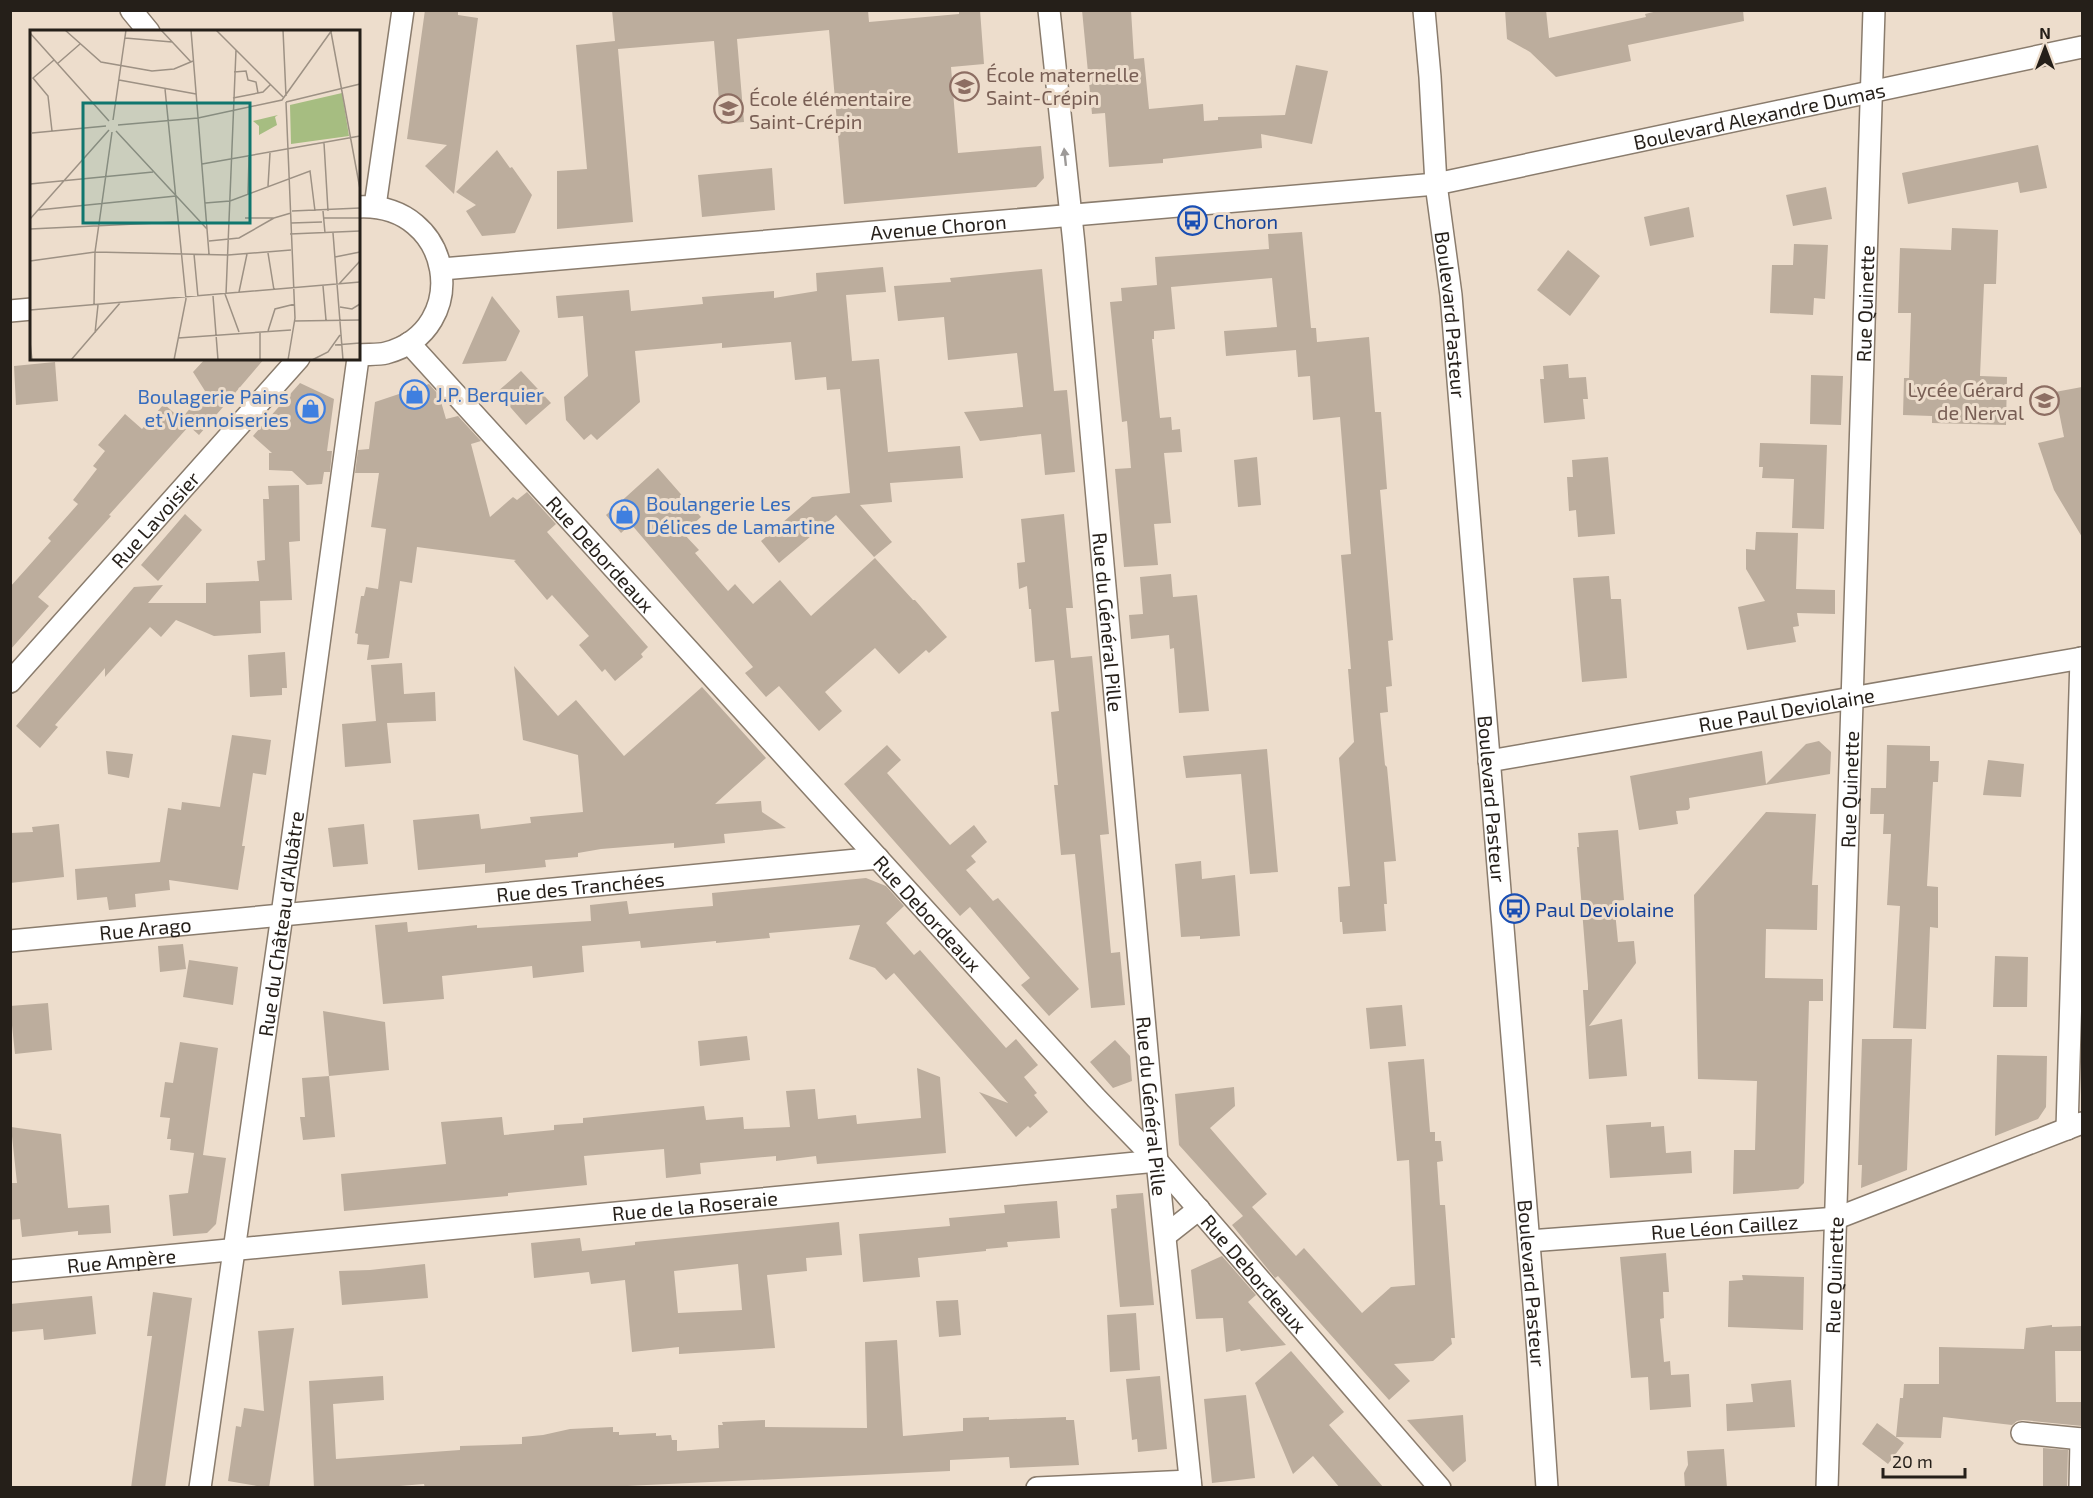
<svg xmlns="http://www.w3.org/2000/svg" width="2093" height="1498" viewBox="0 0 2093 1498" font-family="'Exo 2',sans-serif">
	<rect width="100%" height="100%" fill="#edddcc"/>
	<path fill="#bcad9d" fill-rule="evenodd" d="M425,10H458V15L478,18L454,194L425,166L447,145L407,139Z
		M612,10H868L869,22L959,14V10H980L984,64L951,67L958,153L1041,146L1044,178L1036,187L844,204L829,30L737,39L744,122L721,124L714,41L618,49L633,222L557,229V171L587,169L576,45L615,41Z
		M1082,10H1131L1134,59L1144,58L1149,109L1203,104L1204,121L1218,120V117L1285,115L1296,65L1328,71L1312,144L1261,134L1262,148L1163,159V163L1109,167L1105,113L1092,114Z
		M1505,10H1546L1549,38L1646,17L1645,14L1662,10H1743L1744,21L1628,45L1631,61L1556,77L1530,52L1507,39Z
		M2038,145L2047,188L2020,193L2018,182L1908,204L1902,173Z
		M497,150L510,168L512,167L532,195L515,233L482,236L466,211L476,205L456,192Z
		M772,168L775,210L702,217L698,175Z
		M1826,187L1832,219L1793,226L1786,195Z
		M1689,207L1694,237L1650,246L1644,217Z
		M1952,228L1998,230L1996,284H1984L1980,376L2007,377L2006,425L1932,423V416L1903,415L1904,378H1909L1911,313H1898L1900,248L1951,250Z
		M1302,232L1311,328H1316L1317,342L1369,337L1375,412H1381L1387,489L1380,490L1393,640L1388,641L1392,686L1386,687L1388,712L1380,713L1385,765L1387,767L1396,861L1384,862L1387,904H1384L1386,931L1343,934L1342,922H1340L1338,887L1350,886L1339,758L1354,742L1348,669H1351L1341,555L1351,554L1340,417L1313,420L1310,376L1298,377L1296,350L1226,356L1224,331L1277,327L1272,278L1171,287L1175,329L1154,331V339H1152L1160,418L1171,417L1172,430L1180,429L1182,452L1164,453L1171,523L1154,524L1158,565L1124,567L1115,469L1131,468L1127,421L1122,422L1110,302L1122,301L1121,288L1157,285L1155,257L1269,249L1268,234Z
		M1794,244L1828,245L1825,299L1814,298L1813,315L1770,313L1772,265H1793Z
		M1568,250L1600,276L1570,316L1537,290Z
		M883,267L886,292L846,295L852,361L879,359L888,452L960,446L963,478L890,483L892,502L860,505L892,542L874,557L836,515L779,563L761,541L812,497L850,493L840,389L827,390L826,377L795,380L791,342L722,348V343L635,351L640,402L597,440L591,434L584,440L566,420L564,397L588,376L583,316L558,318L556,296L629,290L631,311L703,304L702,297L774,291V298L817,291L816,273Z
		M1042,269L1054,391L1067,390L1075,472L1045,475L1041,434L980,441L964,412L1023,407L1017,353L948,360L944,317L898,321L894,286L951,282L950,278Z
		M492,296L520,331L506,361L462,364Z
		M206,358H265L199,435L189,426L109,515L111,516L38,597L49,606L10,650V587L51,541L48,538L78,504L73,500L97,469L93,466L105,451L98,445L125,414L142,429L164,404L181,419L205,391L193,372Z
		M55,362L58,401L16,405L14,366Z
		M1568,364L1569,378L1586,377L1588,399H1583L1585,419L1544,423L1540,379H1544L1543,366Z
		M521,371L551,403L526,425L497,392Z
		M1811,375L1843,376L1841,425L1810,424Z
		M300,383L334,399L327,451H332L330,472H324L322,484L307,485L292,471L269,470V453H272L253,436Z
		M429,384L439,395L446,419L458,416L481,441L471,444L490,517L513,497L517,500L527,492L556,524L547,532L648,647L641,654L643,657L615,681L605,669L602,672L579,645L589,636L552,595L547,600L514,561L516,560L417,547L412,583L400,581L389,658L367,660L369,645L357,644L358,634L355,633L361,596H364L366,587L378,589L386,529L371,527L379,473H355L358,450L369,449L375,402Z
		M2082,387V537L2054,490L2038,443L2064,437L2055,392Z
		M1760,443L1827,445L1824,529L1792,528L1794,479L1762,478L1763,467H1759Z
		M1257,457L1261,505L1238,507L1234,460Z
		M1608,457L1615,534L1578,537L1576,510L1569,511L1567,477H1573L1572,460Z
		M658,468L701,517L683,533L699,550L695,553L728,591L735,584L753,604L780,580L811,616L875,558L913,600H915L947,637L929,653L926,650L899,674L875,648L825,692L842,711L819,731L779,686L766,697L745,673L753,667L631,524L621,533L606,515Z
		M299,485L300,541L289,542L292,600L260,601L261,633L214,636L176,620L161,637L150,627L105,677V668L55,725L58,727L40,748L16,726L134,587L163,585L148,603H222H206V583L259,581L257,561L265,560L263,499H269L268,486Z
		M185,514L202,530L158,581L141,565Z
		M1064,514L1073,608H1066L1071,658L1092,656L1109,834L1100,835L1111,953L1120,952L1125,1005L1091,1008L1075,854L1061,855L1054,785H1058L1051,712L1059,711L1054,660L1035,662L1031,609H1029L1027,586L1019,589L1017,563L1025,562L1021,519Z
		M1756,532L1798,533L1796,589L1835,590V614L1797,613L1799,626L1793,627L1796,642L1747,650L1738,607L1765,601L1746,569V549L1755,550Z
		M1171,574L1173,597L1197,595L1209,711L1179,713L1174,648L1170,649L1169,635L1131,639L1129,615L1143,614L1140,577Z
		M1609,576L1611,599H1621L1627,678L1582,682L1573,578Z
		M285,652L287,688H282V695L250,697L248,655Z
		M402,663L404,694L435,692L436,721L387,723L391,763L345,767L342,724L376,721L371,665Z
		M514,666L558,716L576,700L624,756L702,687L766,758L715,804L761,801L762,812L786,828L724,834L725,843L674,848V843L601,849L578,853V857L545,860L546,867L485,873V864L418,870L413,820L479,814L481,829L531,823L530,817L583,812L578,755L523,740Z
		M232,735L271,740L266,775L253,773L242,846H245L238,890L169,880L170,890L135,894L136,907L109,910L107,897L77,900L75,869L160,862L168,808L181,810L182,802L220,807Z
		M1819,741L1831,752L1830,774L1689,798L1690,808L1688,810L1676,811L1678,824L1639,830L1630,776L1762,751L1766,784L1806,744Z
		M887,745L901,760L887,773L950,845L974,825L987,842L971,856L976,862L966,870L993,901L998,898L1079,989L1049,1016L1021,985L1030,978L970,907L960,916L844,784Z
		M1887,745L1930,746V761H1939L1938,782H1933L1927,886L1938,887V928L1930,927L1926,1029L1893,1028L1900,906L1887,905L1891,834H1883L1884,814H1870L1871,788H1886Z
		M1267,749L1278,872L1250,874L1241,774L1186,778L1183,756Z
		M106,751L133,754L129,778L108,774Z
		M1988,760L2024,764L2021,797L1983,795Z
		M1766,812L1816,814L1812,885H1818L1817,930L1766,929L1765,978L1823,979V1001H1809L1804,1183L1798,1189L1733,1194L1734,1150H1755L1757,1081L1698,1079L1694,895Z
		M59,824L64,877L10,883V833L33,832L32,827Z
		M364,824L368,864L333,867L328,828Z
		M1618,830L1624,900L1614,901L1618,942L1634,941L1636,963L1589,1026L1622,1019L1627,1076L1589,1079L1583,990H1588V985L1577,847H1579L1578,833Z
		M1201,861L1202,879L1235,875L1240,936L1200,939V936L1181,937L1175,864Z
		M866,878L886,886L904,906L886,923L914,955L920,950L1006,1048L1016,1039L1038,1065L1024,1077L1037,1093L1034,1095L1048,1112L1030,1128L1028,1126L1016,1137L979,1092L1008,1103L894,973L886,980L875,968L849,959L860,925L769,933L770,938L716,943V941L641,948L640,941L582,946L584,972L533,978L532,966L442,976L444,999L383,1004L375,925L407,922L408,932L477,925V928L591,921L590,905L627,901L629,914L678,909L713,906L712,893Z
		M183,944L186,969L160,972L158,946Z
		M1995,956L2028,957L2027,1007H1993Z
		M189,960L238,967L233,1005L183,997Z
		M48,1003L52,1050L15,1054L10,1006Z
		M1402,1005L1406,1046L1370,1049L1366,1008Z
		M323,1011L385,1022L389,1070L329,1076Z
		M747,1036L750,1060L700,1066L698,1041Z
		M1862,1039H1912L1907,1170L1861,1188L1862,1165H1858Z
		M1115,1040L1130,1056L1132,1081L1113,1088L1090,1062Z
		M180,1042L218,1048L203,1155L226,1158L216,1224L207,1233L173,1236L169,1195L188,1193L194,1153L170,1150L171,1139H167L170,1118L160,1117L165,1082L173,1083Z
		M1997,1055L2047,1056L2046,1107L2038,1119L1995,1136Z
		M1424,1059L1430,1132H1435V1141H1441L1443,1161L1437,1162L1440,1205H1445L1455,1338H1451L1452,1344L1433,1361L1394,1364L1410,1381L1389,1400L1278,1276L1275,1278L1232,1225L1243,1216L1179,1145L1175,1094L1234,1087L1235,1106L1210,1128L1267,1194L1252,1207L1296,1256L1304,1248L1362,1313L1391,1287L1415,1285L1409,1160L1397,1161L1388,1062Z
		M917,1068L940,1077L946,1153L817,1164L816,1156L776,1161V1156L700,1163L701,1174L666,1178L664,1149L584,1156L587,1185L508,1193V1196L344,1211L341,1174L446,1164L441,1122L502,1117L504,1135L554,1130V1125L583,1123V1118L704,1106L706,1120L743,1117L744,1129L790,1127L786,1091L815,1089L818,1119L856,1115L857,1124L921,1118Z
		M329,1076L335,1137L303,1140L300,1117H305L302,1078Z
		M1651,1122V1127L1664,1126L1666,1153L1691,1151L1692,1173L1610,1178L1606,1125Z
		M11,1127L61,1134L68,1208L109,1205L111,1233L78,1235V1231L22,1237L20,1219L10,1220V1183H17Z
		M1143,1193L1154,1305L1120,1307L1111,1209L1117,1208L1116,1195Z
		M1057,1201L1060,1238L1007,1242L1008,1247L986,1249V1251L918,1258L920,1277L863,1282L859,1234L950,1226L949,1218L1005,1213L1004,1205Z
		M839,1222L842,1255L806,1258L807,1271L767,1275L775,1348L679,1354V1347L632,1352L625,1280L591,1284L589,1272L534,1278L531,1243L580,1238L582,1251L635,1245V1242ZM738,1264L742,1310L678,1313L674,1271Z
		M1666,1253L1669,1292H1663L1664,1318L1660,1319L1664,1362L1670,1361L1671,1375L1689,1374L1691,1407L1650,1410L1648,1377L1631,1378L1620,1257Z
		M1222,1256L1256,1295L1248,1302L1286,1345L1241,1351L1240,1349L1226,1352L1223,1318L1196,1319L1191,1270Z
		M425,1264L428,1298L342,1305L339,1271L370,1270Z
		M1742,1275L1804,1277L1803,1330L1728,1327L1729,1281L1743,1280Z
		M153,1292L192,1298L165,1488H131L152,1336H147Z
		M92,1296L96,1334L44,1340L43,1329L10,1332V1304Z
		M958,1300L961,1335L939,1337L936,1301Z
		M1136,1313L1140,1370L1110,1372L1107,1315Z
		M2052,1325V1327L2082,1326V1351H2055L2056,1402H2082V1426L2023,1420L2017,1421L2012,1425L1943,1417L1941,1438L1896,1437L1900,1398H1903L1904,1384H1939V1347L2024,1349L2026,1328Z
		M294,1328L269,1488L228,1481L236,1426L241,1427L244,1408L264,1411L258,1331Z
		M897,1340L903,1436L963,1431V1418L989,1417V1420L1066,1417V1420H1074L1079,1465L1010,1468L1009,1457L950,1460V1471L647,1485L589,1488H425L424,1484L375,1488H314L309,1381L383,1376L384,1400L333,1404L336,1459L460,1450V1446L522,1444V1437L543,1435L570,1429L613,1427V1432H619V1435L656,1433V1436L671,1435L672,1440H677V1451L719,1448L718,1425H723L722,1422L765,1420V1427L867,1428L865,1342Z
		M1291,1351L1344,1412L1329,1425L1384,1488H1340L1313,1456L1293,1474L1255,1383Z
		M1160,1376L1167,1449L1138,1452L1137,1439L1132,1440L1126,1379Z
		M1791,1380L1795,1427L1727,1431L1726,1404L1753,1402L1751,1384Z
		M1246,1395L1255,1478L1212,1483L1204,1399Z
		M1463,1415L1466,1461L1453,1472L1407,1420Z
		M1877,1423L1904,1443L1888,1464L1862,1444Z
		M2043,1448L2068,1450L2067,1488H2043Z
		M1724,1449L1727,1488H1685L1684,1473L1688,1465L1687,1451Z"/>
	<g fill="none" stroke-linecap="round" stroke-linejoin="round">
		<defs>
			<g id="minor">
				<path d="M131,10L149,32"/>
				<path id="s1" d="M1049,10L1074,244L1157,1161L1191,1488"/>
				<path id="s2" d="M1424,10L1430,77L1436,184L1451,295L1538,1353L1547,1488"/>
				<path d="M375,206L403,10"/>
				<path d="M358,207C454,202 473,330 386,353C378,355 367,354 358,355"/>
				<path id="s3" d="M442,269L1436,184L2082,47"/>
				<path d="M10,311L32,309"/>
				<path id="s4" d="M409,343L1096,1098L1157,1161L1440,1488"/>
				<path id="s5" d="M10,682L299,358"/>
				<path id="s6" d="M1489,761L2082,658"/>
				<path id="s7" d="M10,941L878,858"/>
				<path d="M2067,1129L2081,658"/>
				<path d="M1166,1235L1199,1209"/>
				<path id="s8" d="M1529,1241L1837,1218L2082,1123"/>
				<path id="s9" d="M10,1271L1157,1161"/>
				<path d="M2022,1433L2082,1439"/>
				<path id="s10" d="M200,1488L282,915L358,358"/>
				<path d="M1037,1488L1190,1481"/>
				<path id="s11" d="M1827,1488L1874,10"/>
				<path d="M2080,1488L2081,1439"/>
			</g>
		</defs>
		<use href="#minor" stroke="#8a7c6d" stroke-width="24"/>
		<use href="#minor" stroke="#fff" stroke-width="21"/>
	</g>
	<defs><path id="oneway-solid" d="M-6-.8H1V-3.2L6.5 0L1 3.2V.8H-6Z" transform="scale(1.5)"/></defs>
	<use fill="#9d9a98" href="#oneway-solid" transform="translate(1065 157) rotate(-96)"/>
	<defs>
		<symbol id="school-ring" viewBox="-11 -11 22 22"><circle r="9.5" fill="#edddcc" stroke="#8d6e63" stroke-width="1.5"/><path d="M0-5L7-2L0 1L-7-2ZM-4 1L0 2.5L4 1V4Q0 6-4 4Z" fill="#8d6e63"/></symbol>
		<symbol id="bus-ring" viewBox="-11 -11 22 22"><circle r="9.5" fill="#edddcc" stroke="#1a4fb4" stroke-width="1.5"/><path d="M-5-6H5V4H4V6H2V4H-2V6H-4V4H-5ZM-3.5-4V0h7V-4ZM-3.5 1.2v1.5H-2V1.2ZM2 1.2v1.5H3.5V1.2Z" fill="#1a4fb4"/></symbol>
		<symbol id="shop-ring" viewBox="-11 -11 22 22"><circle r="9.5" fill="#edddcc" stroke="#3f7fe0" stroke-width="1.5"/><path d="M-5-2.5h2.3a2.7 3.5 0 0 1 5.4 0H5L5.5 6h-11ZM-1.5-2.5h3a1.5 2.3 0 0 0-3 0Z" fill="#3f7fe0"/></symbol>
	</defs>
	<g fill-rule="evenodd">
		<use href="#school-ring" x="948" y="70" width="33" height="33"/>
		<use href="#school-ring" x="712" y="92" width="33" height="33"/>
		<use href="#bus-ring" x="1176" y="204" width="33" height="33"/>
		<use href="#shop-ring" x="398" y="378" width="33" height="33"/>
		<use href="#school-ring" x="2028" y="384" width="33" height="33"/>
		<use href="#shop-ring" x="294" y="392" width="33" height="33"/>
		<use href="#shop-ring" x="608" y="498" width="33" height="33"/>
		<use href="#bus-ring" x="1498" y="892" width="33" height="33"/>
	</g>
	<g text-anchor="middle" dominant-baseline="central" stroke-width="6" stroke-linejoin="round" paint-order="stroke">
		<g font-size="20" fill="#785e54" stroke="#edddcc" text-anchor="start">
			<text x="986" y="74">École maternelle<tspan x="986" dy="23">Saint-Crépin</tspan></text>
			<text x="749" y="98">École élémentaire<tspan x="749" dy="23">Saint-Crépin</tspan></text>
			<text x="2024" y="389" text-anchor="end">Lycée Gérard<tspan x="2024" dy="23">de Nerval</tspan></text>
		</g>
		<g font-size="20" fill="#251f19" stroke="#edddcc">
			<text stroke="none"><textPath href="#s3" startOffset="1328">Boulevard Alexandre Dumas</textPath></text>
			<text stroke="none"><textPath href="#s3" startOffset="498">Avenue Choron</textPath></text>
			<text stroke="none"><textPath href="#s11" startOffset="1185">Rue Quinette</textPath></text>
			<text stroke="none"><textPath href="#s2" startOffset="306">Boulevard Pasteur</textPath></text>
			<text stroke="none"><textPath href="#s5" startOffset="218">Rue Lavoisier</textPath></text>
			<text stroke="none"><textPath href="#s4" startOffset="285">Rue Debordeaux</textPath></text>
			<text stroke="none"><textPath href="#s1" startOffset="615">Rue du Général Pille</textPath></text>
			<text stroke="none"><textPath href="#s6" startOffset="302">Rue Paul Deviolaine</textPath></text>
			<text stroke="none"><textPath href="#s11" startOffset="699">Rue Quinette</textPath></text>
			<text stroke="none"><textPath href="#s2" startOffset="792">Boulevard Pasteur</textPath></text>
			<text stroke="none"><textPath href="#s7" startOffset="573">Rue des Tranchées</textPath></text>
			<text stroke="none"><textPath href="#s4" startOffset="771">Rue Debordeaux</textPath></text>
			<text stroke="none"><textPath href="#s10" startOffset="570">Rue du Château d'Albâtre</textPath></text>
			<text stroke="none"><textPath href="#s7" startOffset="136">Rue Arago</textPath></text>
			<text stroke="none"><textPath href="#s1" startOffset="1101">Rue du Général Pille</textPath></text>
			<text stroke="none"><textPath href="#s9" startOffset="688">Rue de la Roseraie</textPath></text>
			<text stroke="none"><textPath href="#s8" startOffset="196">Rue Léon Caillez</textPath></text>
			<text stroke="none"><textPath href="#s9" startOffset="112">Rue Ampère</textPath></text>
			<text stroke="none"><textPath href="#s4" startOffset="1257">Rue Debordeaux</textPath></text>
			<text stroke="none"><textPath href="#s11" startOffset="213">Rue Quinette</textPath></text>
			<text stroke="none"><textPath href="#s2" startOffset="1278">Boulevard Pasteur</textPath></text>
		</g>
		<g font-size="20" fill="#164399" stroke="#edddcc" text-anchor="start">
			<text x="1213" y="221">Choron</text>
			<text x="1535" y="909">Paul Deviolaine</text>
		</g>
		<g font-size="20" fill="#366cbe" stroke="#edddcc" text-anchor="start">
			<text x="436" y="394">J.P. Berquier</text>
			<text x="289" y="396" text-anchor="end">Boulagerie Pains<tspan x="289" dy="23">et Viennoiseries</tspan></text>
			<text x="646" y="503">Boulangerie Les<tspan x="646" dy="23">Délices de Lamartine</tspan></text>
		</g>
	</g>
	<g transform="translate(30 30)">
		<rect width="330" height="330" fill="#edddcc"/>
		<path d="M312,63L319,106L261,114L260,75ZM248,85L245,87L247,95L229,105V96L223,91Z" fill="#a6bd81"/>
		<path fill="none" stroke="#9d9184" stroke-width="1.5" d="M35,0L71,32L122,41L144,39L163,31M131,0L161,32M161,0L179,224M186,0L253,67M253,0L256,66M301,2L330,159M0,3L79,91M95,8L142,12M27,34L50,14M204,42L216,41L218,50L226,52L228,63M89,50L166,64M135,59L156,269L144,330M203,68L233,62L240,55M256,72L265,288L258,330M256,72L330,54M83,90L96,0M88,95L168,88L252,70L302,0M22,101L18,66L3,48L24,30M86,101L177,199M2,103L76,96M294,113L298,181M172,134L330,106M0,154L123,142M238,156L240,123M218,164L219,127M175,173L200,171L280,141L285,181M8,180L146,166M262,181L330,178M293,181L295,203M215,188H244L261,183M293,188H330M0,189L79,100M261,193L292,192M0,199L148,192M303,203L313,330M260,204L330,201M179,211L209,208L244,188M238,223L244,260M164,224L168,267M305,227L330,222M0,231L65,222L198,225L261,220M309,254L330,231M293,256L296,290M209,262L217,224M195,264L209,302M196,264L206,20M183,266L188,330M64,275L65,222L82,102M310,277L322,279L330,274M0,280L330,252M264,291L330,290M238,301L245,279L265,274M65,303L68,275M148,308L261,300M0,312L2,330M305,315L330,313M41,330L90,273M230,330V302M282,330L298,322L310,305"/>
		<path fill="#0f766e" fill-opacity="0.15" stroke="#0f766e" stroke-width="3" d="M53,73H220V193H53Z"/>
		<rect width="330" height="330" fill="none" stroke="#251f19" stroke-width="3"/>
	</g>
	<rect width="2093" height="1498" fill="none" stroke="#251f19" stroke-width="24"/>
	<g transform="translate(2045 48)" stroke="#edddcc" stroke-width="4.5" paint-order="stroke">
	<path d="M0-4.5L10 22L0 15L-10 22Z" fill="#251f19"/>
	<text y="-9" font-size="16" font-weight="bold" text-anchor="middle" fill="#251f19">N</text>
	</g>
	<path d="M1883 1468v9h82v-9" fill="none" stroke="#251f19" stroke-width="3"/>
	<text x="1892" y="1468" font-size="18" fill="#251f19" stroke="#edddcc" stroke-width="4.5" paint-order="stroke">20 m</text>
</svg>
